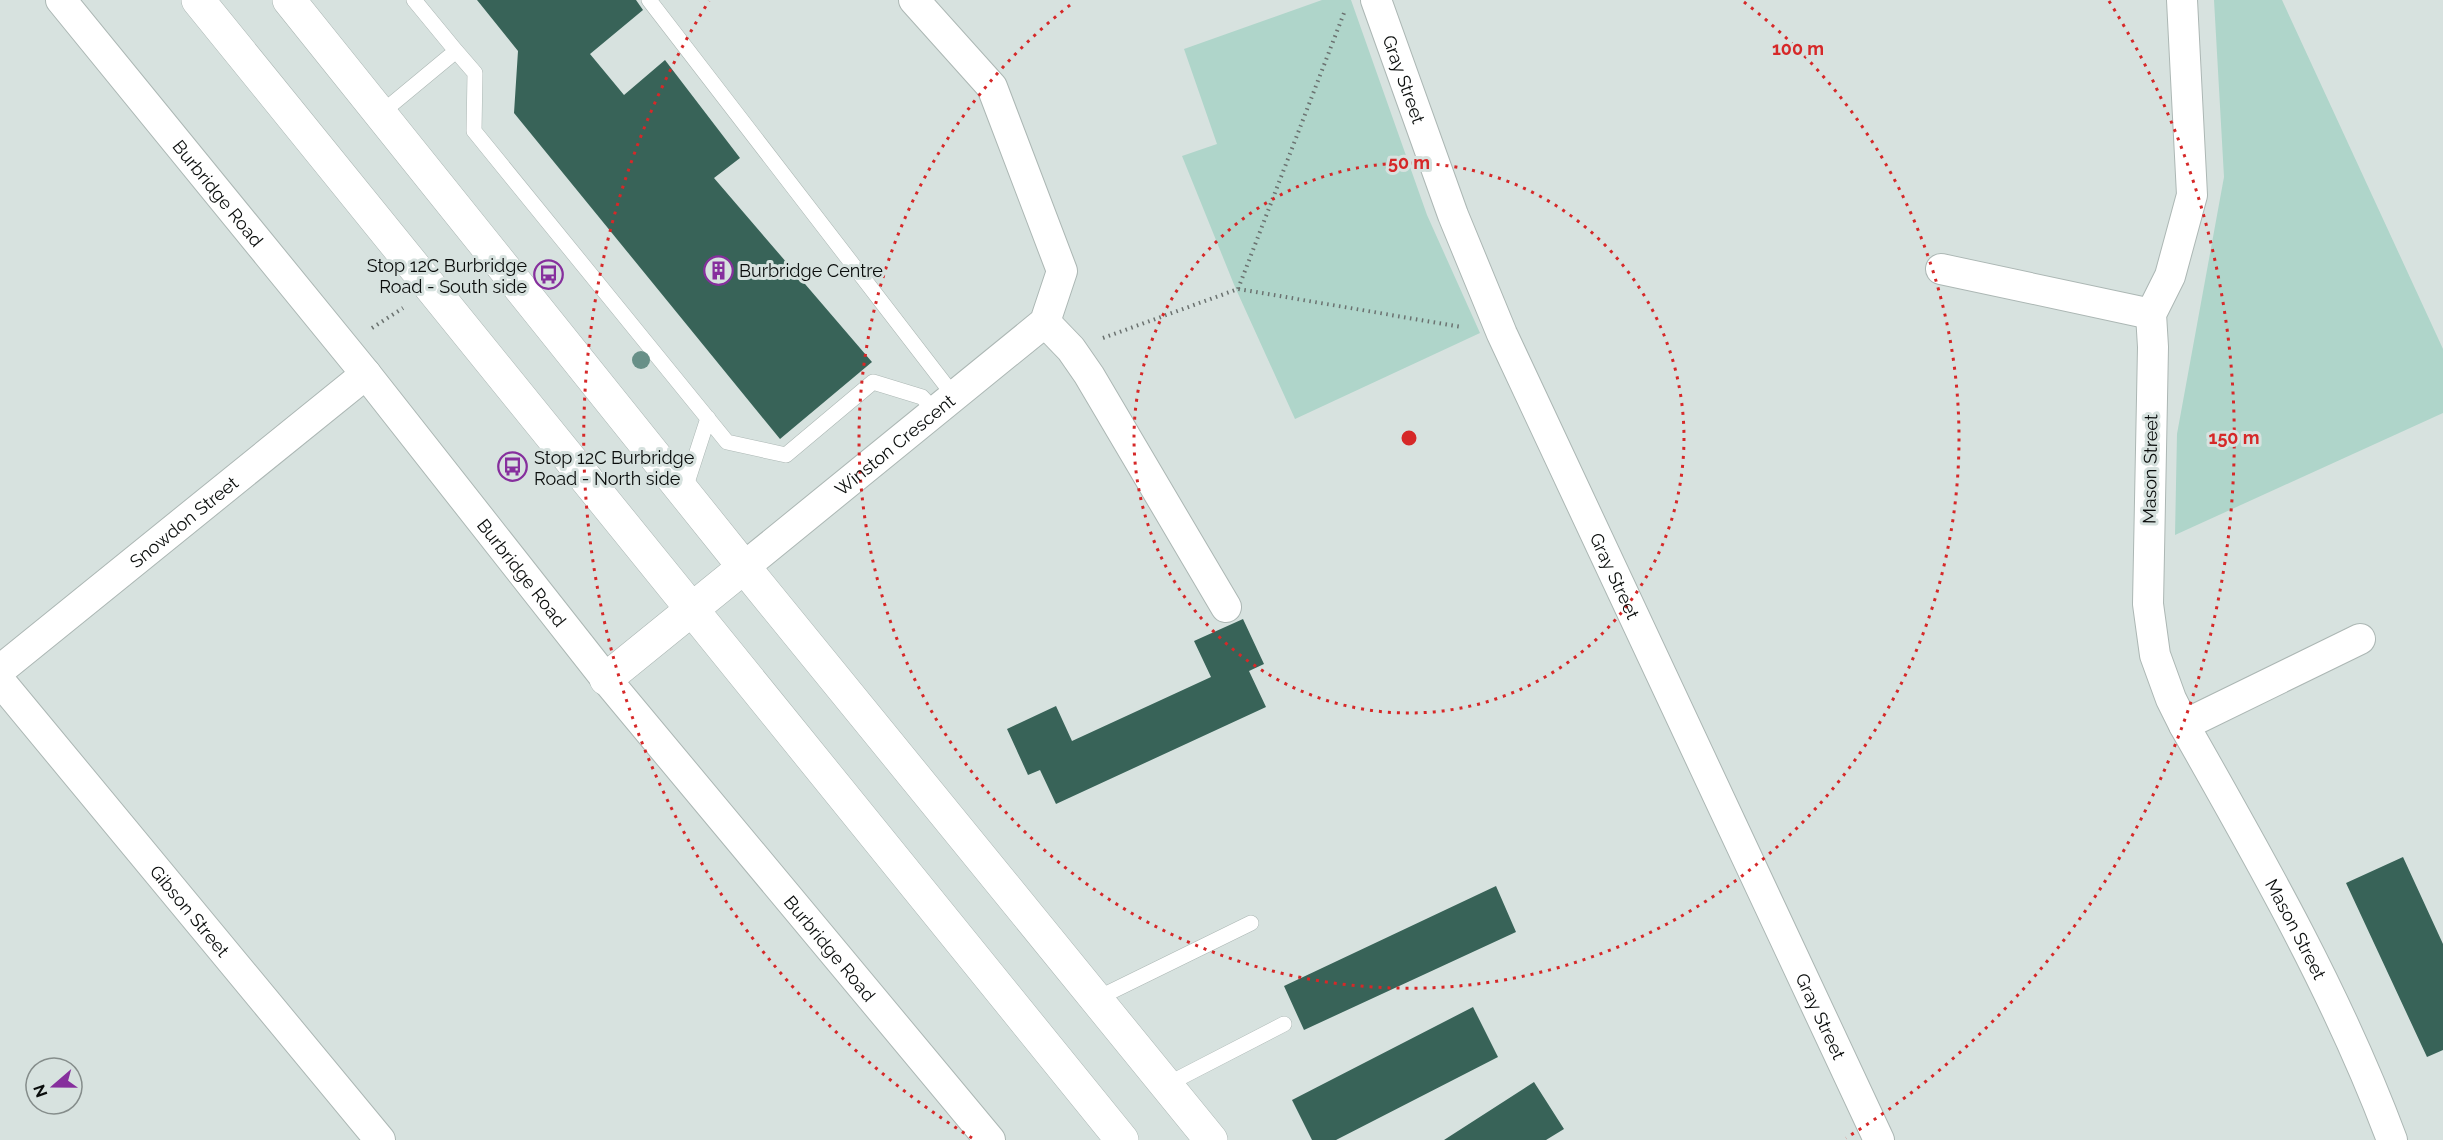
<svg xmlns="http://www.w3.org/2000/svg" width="2443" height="1140" viewBox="0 0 2443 1140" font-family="Raleway,sans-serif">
	<rect width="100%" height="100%" fill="#d7e2df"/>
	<path fill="#afd5ca" d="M1322,0H1351L1427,215L1480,333L1295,419L1235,287L1182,156L1217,144L1184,49Z
		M2214,0H2282L2443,349V413L2175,535L2177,434L2224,177Z"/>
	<path fill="#386358" d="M477,0H636L643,10L590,54L624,95L665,60L740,158L714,178L872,362L780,439L514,113L518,51Z
		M1243,619L1264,664L1249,671L1266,707L1056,804L1040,770L1028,775L1007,729L1056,706L1072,741L1211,677L1194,641Z
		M2403,857L2443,944V1050L2427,1057L2346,883Z
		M1496,886L1516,932L1304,1030L1284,986Z
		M1473,1007L1498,1057L1336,1140H1312L1292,1100Z
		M1534,1082L1564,1129L1546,1140H1444Z"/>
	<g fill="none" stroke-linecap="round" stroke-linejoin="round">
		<defs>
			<path id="service" d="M649,0L954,396
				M456,51L475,73L474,131L727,442L786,455L873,382L922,397L936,412
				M380,114L456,51L414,0
				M684,492L708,418
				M1096,999L1251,923
				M1166,1085L1284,1024"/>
			<g id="minor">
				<path id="s1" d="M61,0L366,374L606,679L990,1140"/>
				<path id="s2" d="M1376,0L1453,215L1502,334L1879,1140"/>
				<path id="s3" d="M2182,0L2192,195L2170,276L2151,314L2153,347L2148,604L2155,655L2171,699L2184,725C2260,859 2338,995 2392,1140"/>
				<path d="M1941,269L2151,314"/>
				<path d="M1045,322L1071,349L1089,375L1226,607"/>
				<path id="s4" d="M744,567L1045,322L1062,271L992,87L914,0"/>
				<path id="s5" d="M0,670L366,374"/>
				<path id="s6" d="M0,681L380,1140"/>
				<path d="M2184,725L2360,639"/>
			</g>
			<path id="primary" d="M198,0L1122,1140
				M289,0L744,567L1211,1140
				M606,679L744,567"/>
		</defs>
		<use href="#service" stroke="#acb7b4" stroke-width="16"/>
		<use href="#minor" stroke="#acb7b4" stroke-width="32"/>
		<use href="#primary" stroke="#acb7b4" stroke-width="34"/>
		<path stroke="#6b7270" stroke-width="4" stroke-dasharray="1.5 4.5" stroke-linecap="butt" d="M1238,289L1344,13
			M372,328L403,308
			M1103,338L1238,289L1462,327"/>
		<use href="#service" stroke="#fff" stroke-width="15"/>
		<use href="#minor" stroke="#fff" stroke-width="30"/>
		<use href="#primary" stroke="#fff" stroke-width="33"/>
	</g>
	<circle fill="#689088" cx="641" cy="360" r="9"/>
	<g fill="none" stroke="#d62828" stroke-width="3" stroke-dasharray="3 6">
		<circle cx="1409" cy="438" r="275"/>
		<path d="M1744 2A550 550 0 1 1 1074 2"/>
		<path d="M972 1138A825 825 0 0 1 709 1M2109 1A825 825 0 0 1 1846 1138"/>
	</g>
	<defs>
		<symbol id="building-ring" viewBox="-11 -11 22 22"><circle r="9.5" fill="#d7e2df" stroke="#862f9d" stroke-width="1.5"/><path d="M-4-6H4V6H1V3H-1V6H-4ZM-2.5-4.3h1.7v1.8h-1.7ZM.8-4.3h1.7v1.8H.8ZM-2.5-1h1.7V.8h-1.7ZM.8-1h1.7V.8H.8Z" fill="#862f9d"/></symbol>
		<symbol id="bus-ring" viewBox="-11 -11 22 22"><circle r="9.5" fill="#d7e2df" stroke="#862f9d" stroke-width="1.5"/><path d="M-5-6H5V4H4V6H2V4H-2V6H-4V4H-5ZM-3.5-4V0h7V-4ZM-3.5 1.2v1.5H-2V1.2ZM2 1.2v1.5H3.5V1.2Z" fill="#862f9d"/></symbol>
	</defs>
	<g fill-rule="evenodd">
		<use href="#building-ring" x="702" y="254" width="33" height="33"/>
		<use href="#bus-ring" x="532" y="258" width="33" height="33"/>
		<use href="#bus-ring" x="496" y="450" width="33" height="33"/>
	</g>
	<g text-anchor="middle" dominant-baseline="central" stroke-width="6" stroke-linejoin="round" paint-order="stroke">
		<g font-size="18" fill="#0a0d0c" stroke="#d7e2df">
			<text stroke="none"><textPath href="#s2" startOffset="84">Gray Street</textPath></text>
			<text stroke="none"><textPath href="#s1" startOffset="249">Burbridge Road</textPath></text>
			<text stroke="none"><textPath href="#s4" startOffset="194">Winston Crescent</textPath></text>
			<text transform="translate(2150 469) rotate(-89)">Mason Street</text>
			<text stroke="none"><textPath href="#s5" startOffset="236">Snowdon Street</textPath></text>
			<text stroke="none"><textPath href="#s1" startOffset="735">Burbridge Road</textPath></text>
			<text stroke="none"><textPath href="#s2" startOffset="624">Gray Street</textPath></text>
			<text stroke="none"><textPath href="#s6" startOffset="298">Gibson Street</textPath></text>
			<text stroke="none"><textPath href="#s3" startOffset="972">Mason Street</textPath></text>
			<text stroke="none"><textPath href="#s1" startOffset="1221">Burbridge Road</textPath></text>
			<text stroke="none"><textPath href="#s2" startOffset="1110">Gray Street</textPath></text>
		</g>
		<g font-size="18" fill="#0a0d0c" stroke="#d7e2df" text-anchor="start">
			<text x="527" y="265" text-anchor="end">Stop 12C Burbridge<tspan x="527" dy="21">Road - South side</tspan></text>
			<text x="739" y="270">Burbridge Centre</text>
			<text x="534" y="457">Stop 12C Burbridge<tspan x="534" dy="21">Road - North side</tspan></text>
		</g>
	</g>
	<circle cx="1409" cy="438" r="9" fill="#d62828" stroke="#d7e2df" stroke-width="3"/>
	<g font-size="18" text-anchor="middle" font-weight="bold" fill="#d62828" stroke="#d7e2df" stroke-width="6" stroke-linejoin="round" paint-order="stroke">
		<text x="1798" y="55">100 m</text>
		<text x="1409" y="169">50 m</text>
		<text x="2234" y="444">150 m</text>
	</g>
	<g transform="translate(54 1086) rotate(250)"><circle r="28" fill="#d7e2df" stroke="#858d8b" stroke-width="1.5"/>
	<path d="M0-4.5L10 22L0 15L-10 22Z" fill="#862f9d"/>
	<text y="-9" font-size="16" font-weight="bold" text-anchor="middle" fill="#0a0d0c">N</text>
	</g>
</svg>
